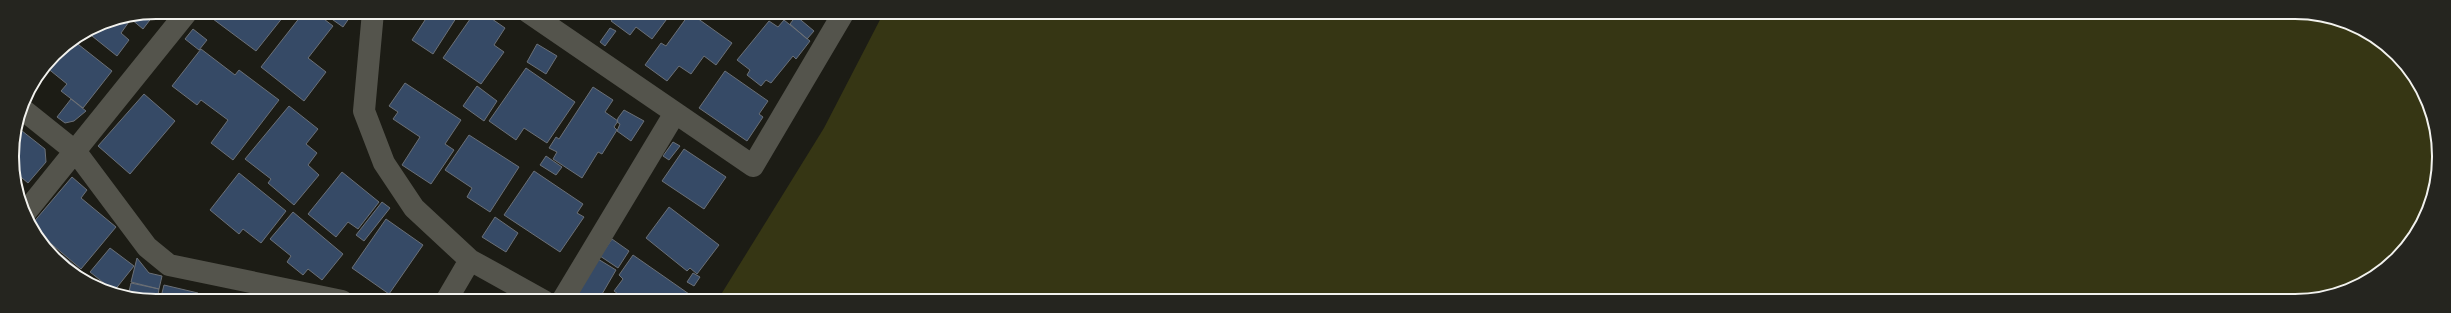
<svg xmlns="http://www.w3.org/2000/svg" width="2451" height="313" viewBox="0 0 2451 313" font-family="'Open Sans',sans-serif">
	<rect width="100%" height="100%" fill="#1c1c15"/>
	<path fill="#363614" d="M884,12H2304L2359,27L2403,61L2431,110L2439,166L2424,220L2397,259L2350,290L2304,301H717L824,128Z"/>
	<path fill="#364a66" stroke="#6b7077" d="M156,12L143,29L131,19L121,33L129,40L117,56L87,32L101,23Z
		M213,12H287L256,51L209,16Z
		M304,12H323L320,16L333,26L308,58L326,72L304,101L261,67Z
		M329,12H349L352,14L343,27L326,15Z
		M419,12H460L433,54L412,40L427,17Z
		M475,12H482L505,28L494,45L504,52L481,84L443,58Z
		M614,12H672L652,39L636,27L630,35L611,21L616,14Z
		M690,13L732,43L716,65L704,56L691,74L679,66L667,81L645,65L661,43L666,46Z
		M796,16L814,31L807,39L790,24Z
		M784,20L810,41L796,59L793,56L771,83L766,80L761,86L747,75L750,70L737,60L769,21L778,27Z
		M610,28L616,31L605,46L600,42Z
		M193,29L207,40L199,50L185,39Z
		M74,41L112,71L83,108L61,91L67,84L46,67L54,54Z
		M537,44L557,56L546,74L527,62Z
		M201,49L235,75L239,70L279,100L233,160L211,143L228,120L201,100L197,105L172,86Z
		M526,68L575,102L547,143L524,128L516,140L489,121Z
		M725,71L768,101L759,114L763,117L747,141L699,108Z
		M405,83L461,120L445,144L454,150L431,184L402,165L420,137L393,119L398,112L389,106Z
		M477,86L497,101L484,121L463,106Z
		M593,87L613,100L605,112L618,121L614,127L617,130L602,154L598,152L582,178L553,159L557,152L549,148L556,137L559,139Z
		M144,94L175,121L130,174L98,146Z
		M71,99L86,111L74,121L65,123L57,117Z
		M289,106L318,129L306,144L317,153L308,165L319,175L294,205L268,183L271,179L245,159Z
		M624,110L644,121L631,141L617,131L620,124L617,122L618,118Z
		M17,127L45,149L46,162L28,183L16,173L12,147Z
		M469,135L519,167L490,212L467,197L472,188L445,170Z
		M673,142L680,146L669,160L663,156Z
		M684,149L726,177L704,209L662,181Z
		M546,156L562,167L556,175L540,165Z
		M534,171L583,204L577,213L584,217L560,252L504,215Z
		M342,172L379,202L358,229L348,222L336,237L308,214Z
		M239,173L286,211L261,243L243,229L239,234L210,210Z
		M72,177L87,190L81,198L116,227L81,269L35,230L32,224Z
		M382,202L390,208L364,241L356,235Z
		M669,207L719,245L697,274L690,268L687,271L646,238Z
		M293,212L343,254L322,280L308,269L303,275L287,262L291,256L270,239Z
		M495,217L518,233L506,252L482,237Z
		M386,219L423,245L389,294L352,268Z
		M39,236L92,280L89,284L48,252Z
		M612,239L629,251L618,268L600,256Z
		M110,248L134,266L114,291L90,272Z
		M633,255L689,294L684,301H628L614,291L623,279L619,275Z
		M137,258L149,273L162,276L159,289L131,282Z
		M598,259L616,270L598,301H579L578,292Z
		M693,273L700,277L694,286L687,282Z
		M131,283L159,289L157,301L128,296Z
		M164,285L198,293L196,301H160Z"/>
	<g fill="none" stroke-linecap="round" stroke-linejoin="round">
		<path stroke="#54544c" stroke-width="22" d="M373,12L364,111L384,163L414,208L470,260
			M528,12L753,166L844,12
			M21,108L76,152L147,247L169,265L342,301
			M25,213L187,12
			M446,301L470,260L544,301
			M562,301L675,113"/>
	</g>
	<path d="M0 0H2451V313H0ZM156 19H2295A137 137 0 0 1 2432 156V157A137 137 0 0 1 2295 294H156A137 137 0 0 1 19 157V156A137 137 0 0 1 156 19Z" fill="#25251f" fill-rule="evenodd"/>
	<path fill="none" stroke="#f2f2ee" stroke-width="2" d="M156 19H2295A137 137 0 0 1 2432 156V157A137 137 0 0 1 2295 294H156A137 137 0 0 1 19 157V156A137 137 0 0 1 156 19Z"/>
</svg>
